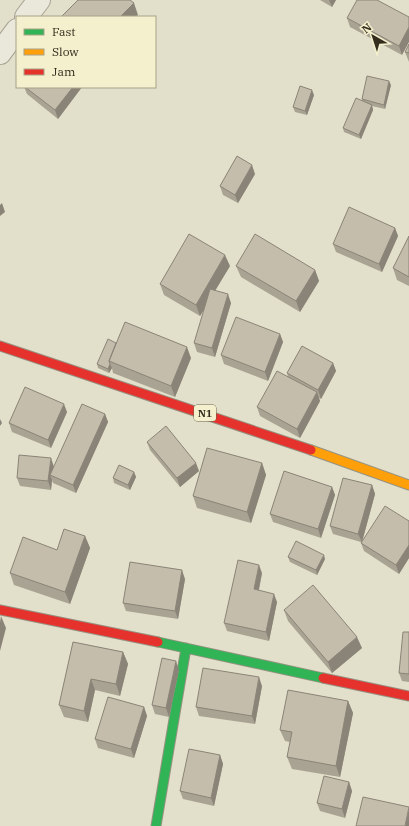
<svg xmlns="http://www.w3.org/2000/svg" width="409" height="826" viewBox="0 0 409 826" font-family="'IBM Plex Serif',serif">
	<rect width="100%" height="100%" fill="#e2dfca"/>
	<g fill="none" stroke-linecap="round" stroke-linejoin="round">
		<defs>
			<path id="street" d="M26,17L39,0
				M0,53L17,30"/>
			<path id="fast" d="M158,642L323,678
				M156,826L186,648"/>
			<path id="slow" d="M311,450L409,485"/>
			<path id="jam" d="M0,346L311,450
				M0,610L158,642
				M323,678L409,696"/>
		</defs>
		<use href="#street" stroke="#a7a293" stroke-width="24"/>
		<use href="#fast" stroke="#969283" stroke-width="11"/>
		<use href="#slow" stroke="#969283" stroke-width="11"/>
		<use href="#jam" stroke="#969283" stroke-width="11"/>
		<use href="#street" stroke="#eae8db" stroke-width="22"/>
		<use href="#fast" stroke="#30b455" stroke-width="9"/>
		<use href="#slow" stroke="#ff9f0a" stroke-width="9"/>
		<use href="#jam" stroke="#e5322d" stroke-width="9"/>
	</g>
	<path fill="#a9a393" d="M320,0H336L332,7Z
		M409,17L402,55L350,27L347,18Z
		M409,44V62L405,52Z
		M391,85L385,109L372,106L373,110L361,139L344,132L343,128L362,101V99Z
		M24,87H82L58,119L27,94Z
		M314,95L307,115L295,112L293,107Z
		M255,174L238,203L223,195L220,186Z
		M395,228L398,236L382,272L336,252L333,244Z
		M409,236V286L397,280L393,268Z
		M230,266L215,290L231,303L215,357L197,352L194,343L205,308L200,316L164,295L160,284Z
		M236,266L315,270L319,281L300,312L241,277Z
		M280,334L283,342L268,381L224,364L221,355Z
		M116,343L191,358L175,397L113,373L112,368L109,373L98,368L97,364Z
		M333,363L336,371L321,399L319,398L320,401L300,438L260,416L257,407L288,377L287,373Z
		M67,412L51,448L12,432L9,423Z
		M105,414L108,422L76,493L53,483L52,480L51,490L20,486L17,478L54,467V468Z
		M147,442L199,471L180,487L150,450Z
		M262,463L266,475L251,523L197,508L193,496Z
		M134,472L136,477L130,490L114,483L113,478Z
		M372,485L375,494L362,542L409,521V558L399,574L364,551L361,543V542L333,534L330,526Z
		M332,487L335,495L321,538L273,522L270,514Z
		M85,536L90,548L70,604L14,585L10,573Z
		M288,557L325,559L317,575L290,562Z
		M262,573L259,590L277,602L269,641L227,631L224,623Z
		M185,579L178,619L126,611L123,603Z
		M284,610L362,648L332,673L288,621Z
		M409,632V682L402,681L399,673Z
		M73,642L123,652L128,664L120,696L95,690L88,722L64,717L59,705Z
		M179,670L169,717L155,714L152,705Z
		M262,686L255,724L199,716L196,707Z
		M348,701L353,713L340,777L292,769L287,757L290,742L285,741L280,730Z
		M144,707L147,716L134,758L98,748L95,739Z
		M220,755L223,764L214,806L183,799L180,791Z
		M349,782L352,791L345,818L320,811L317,803Z"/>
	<path fill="#8a8478" d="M329,0H336L332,7Z
		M134,3L138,15L135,17H120Z
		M409,27V42L402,55L399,46Z
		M389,81L391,85L385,109L384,105Z
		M73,87H82L58,119L55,110Z
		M312,90L314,95L307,115L305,111Z
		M372,105L373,110L361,139L359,135Z
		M252,165L255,174L238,203L235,195Z
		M2,203L5,212L0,216V205Z
		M395,228L398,236L382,272L379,264Z
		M225,255L230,266L200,316L196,305Z
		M315,270L319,281L300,312L296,301Z
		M228,294L231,303L215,357L212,348Z
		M280,334L283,342L268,381L265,372Z
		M187,347L191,358L175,397L171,386Z
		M333,363L336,371L321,399L318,390Z
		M110,364L112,368L109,373L108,369Z
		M317,392L320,401L300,438L297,429Z
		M64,404L67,412L51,448L48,440Z
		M105,414L108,422L76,493L73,485Z
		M0,419L2,423L0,426Z
		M51,458L54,467L53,476L50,475L52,480L51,490L48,481Z
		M196,463L199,471L180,487L177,478Z
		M262,463L266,475L251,523L247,512Z
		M134,472L136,477L130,490L128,485Z
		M372,485L375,494L362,542L358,534Z
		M332,487L335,495L321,538L318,529Z
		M85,536L90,548L70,604L65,592Z
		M409,545V558L399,574L396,565Z
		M324,555L325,559L317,575L316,570Z
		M259,565L262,573L257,598L254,589Z
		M182,570L185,579L178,619L175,611Z
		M274,594L277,602L269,641L266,632Z
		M1,616L6,628L0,651V622Z
		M357,637L362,648L332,673L328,662Z
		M123,652L128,664L120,696L116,684Z
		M176,661L179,670L169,717L166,708Z
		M259,677L262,686L255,724L252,716Z
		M91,679L95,690L88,722L84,711Z
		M348,701L353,713L340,777L336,766Z
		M144,707L147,716L134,758L131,749Z
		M220,755L223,764L214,806L211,798Z
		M349,782L352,791L345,818L342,809Z
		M409,808V826H405Z"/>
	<path fill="#c5bdab" stroke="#8a8478" d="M78,0H130L134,3L120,17H61Z
		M357,0H377L409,17V27L399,46L347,18Z
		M409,44V53L405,52Z
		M367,76L389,81L384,105L362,99Z
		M300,86L312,90L305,111L293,107Z
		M25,87H73L55,110Z
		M356,98L372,105L359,135L343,128Z
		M237,156L252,165L235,195L220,186Z
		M349,207L395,228L379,264L333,244Z
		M189,234L225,255L196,305L160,284Z
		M255,234L315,270L296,301L236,266Z
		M409,236V277L393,268Z
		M210,289L228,294L212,348L194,343Z
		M236,317L280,334L265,372L221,355Z
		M125,322L187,347L171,386L109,361Z
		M108,339L116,343L109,361L110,364L108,369L97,364Z
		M302,346L333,363L318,390L287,373Z
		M277,371L317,392L297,429L257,407Z
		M25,387L64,404L48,440L9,423Z
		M82,404L105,414L73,485L50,475Z
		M166,426L196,463L177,478L147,442Z
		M207,448L262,463L247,512L193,496Z
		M19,455L51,458L48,481L17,478Z
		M119,465L134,472L128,485L113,478Z
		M284,471L332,487L318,529L270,514Z
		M343,478L372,485L358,534L330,526Z
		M385,506L409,521V545L396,565L361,543Z
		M64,529L85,536L65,592L10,573L23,537L57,550Z
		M296,541L324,555L316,570L288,557Z
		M238,560L259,565L254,589L274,594L266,632L224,623Z
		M130,562L182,570L175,611L123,603Z
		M313,585L357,637L328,662L284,610Z
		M403,632H409V674L399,673Z
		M73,642L123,652L116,684L91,679L84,711L59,705Z
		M162,658L176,661L166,708L152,705Z
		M203,668L259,677L252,716L196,707Z
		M288,690L348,701L336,766L287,757L292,732L280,730Z
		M108,697L144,707L131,749L95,739Z
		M189,749L220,755L211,798L180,791Z
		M324,776L349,782L342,809L317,803Z
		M363,797L409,807L405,826H356Z"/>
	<g text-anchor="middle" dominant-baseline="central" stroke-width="3.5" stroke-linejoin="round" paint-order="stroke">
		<rect fill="#f4f0ce" stroke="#6e6751" stroke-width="1" x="194" y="405" width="22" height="16" rx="3"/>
		<g font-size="10" font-weight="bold" fill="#342c1c">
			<text x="205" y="413">N1</text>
		</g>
	</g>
	<rect x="16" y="16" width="140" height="72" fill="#f4f0ce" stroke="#a7a287"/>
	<rect x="24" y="29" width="20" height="6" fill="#30b455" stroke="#a7a287"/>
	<text x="52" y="36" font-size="12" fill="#342c1c">Fast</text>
	<rect x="24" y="49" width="20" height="6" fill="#ff9f0a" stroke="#a7a287"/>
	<text x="52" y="56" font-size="12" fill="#342c1c">Slow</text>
	<rect x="24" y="69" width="20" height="6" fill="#e5322d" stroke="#a7a287"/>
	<text x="52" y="76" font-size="12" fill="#342c1c">Jam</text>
	<g transform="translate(373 36) rotate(321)" stroke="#f4f0ce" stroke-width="3" paint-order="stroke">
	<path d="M0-3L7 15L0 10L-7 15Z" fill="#342c1c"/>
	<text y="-6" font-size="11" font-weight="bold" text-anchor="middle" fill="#342c1c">N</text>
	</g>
</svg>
